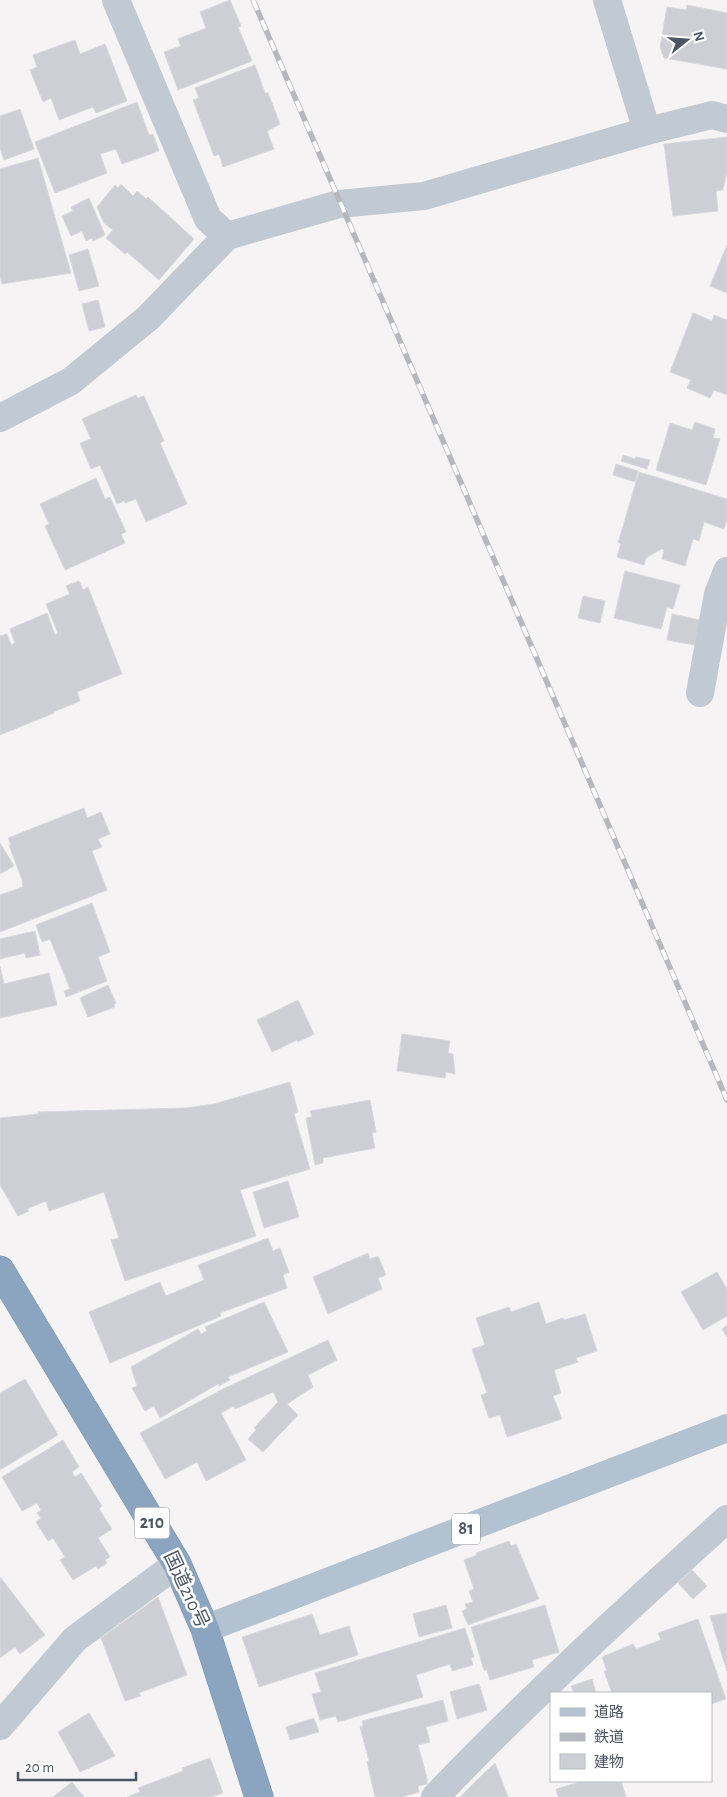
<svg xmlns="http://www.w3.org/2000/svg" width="727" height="1797" viewBox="0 0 727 1797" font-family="'Alegreya Sans','Noto Sans JP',sans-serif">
	<rect width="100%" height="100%" fill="#f5f3f3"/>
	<path fill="#cdcfd5" stroke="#d7d9de" d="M230,0L241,26L238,27L252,61L178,90L164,52L181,46L178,39L206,28L200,12Z
		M687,5L727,13V69L664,58L660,47L667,7L686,10Z
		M75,40L80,54L105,44L127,101L96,113L93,107L59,120L51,98L43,102L30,70L37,67L33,55Z
		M255,65L265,93H268L280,124L267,131L274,149L223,167L219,154L214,156L193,100L199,98L195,88Z
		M137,102L149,135L153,134L159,151L122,164L116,149L100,154L107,173L55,193L35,142Z
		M20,109L34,149L4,160L0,148V116Z
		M727,137V172L723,190L716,191L718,211L673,216L664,144Z
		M38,158L71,273L2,284L0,276V169Z
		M121,184L133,196L137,191L146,199L148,197L194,239L159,280L127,252L125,254L106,238L113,230L104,223L97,207L115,185L118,188Z
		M89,198L105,235L93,241L92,238L86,241L82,231L71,236L62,216L73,211L71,207Z
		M727,245V293L710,286Z
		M88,249L99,286L79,291L69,255Z
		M98,300L105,327L89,331L82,304Z
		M693,313L712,321L714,315L727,320V395L714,390L710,398L687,388L691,380L670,372Z
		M136,395L138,398L144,396L164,441L160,443L187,504L146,522L136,499L125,503L124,501L117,504L100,465L91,469L80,443L91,439L82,419Z
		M695,422L715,429L713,438L720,439L706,485L656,470L670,423L692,430Z
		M623,455L635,459L636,457L650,460L647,469L621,461Z
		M616,464L638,471L635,482L613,475Z
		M639,472L727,499V520L724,529L704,522L699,541L693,539L685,566L662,559L664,550L661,549L646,558L644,565L617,557L621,543H618Z
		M96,478L105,499L110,497L126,532L121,534L125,543L65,570L45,526L49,524L40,504Z
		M625,571L680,585L673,609L667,607L661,629L614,618Z
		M79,581L83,590L88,587L122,674L77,692L80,701L53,712L54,713L0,735V636L7,634L11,645L15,643L10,629L47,613L55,635L58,633L46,604L70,594L66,586Z
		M583,596L605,601L600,623L578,618Z
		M672,614L700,620L695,645L667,640Z
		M84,808L87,818L101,812L110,834L98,839L102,847L92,851L107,890L0,932V895L23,887L22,880L9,845H11L8,838Z
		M0,843L14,866L0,874Z
		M92,903L110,952L98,957L107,981L66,997L64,991L70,989L50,939L42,942L36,925Z
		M35,931L40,955L26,958L25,953L0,959V939Z
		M0,966L4,984L49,973L57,1005L0,1018Z
		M108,985L116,1003L114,1004L115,1007L88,1017L80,998Z
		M298,1000L314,1034L298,1042L297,1040L272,1052L257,1020Z
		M402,1034L450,1041L448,1053L453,1054L455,1074L446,1072L445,1078L397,1071Z
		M290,1082L298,1112L294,1114L310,1169L240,1190L256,1236L125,1281L111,1240L119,1238L104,1192L49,1211L46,1201L27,1209L29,1211L18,1216L0,1185V1118L38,1114V1112L186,1108L214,1104Z
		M370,1100L376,1132L372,1133L375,1148L323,1158V1163L315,1165L306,1118L312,1117L310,1111Z
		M288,1181L299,1217L264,1228L253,1192Z
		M268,1238L273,1251L280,1248L289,1272L283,1275L287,1288L220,1313L221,1316L110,1363L89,1312L160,1282L166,1296L204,1280L198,1265Z
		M368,1253L370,1259L378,1256L386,1275L378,1278L382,1289L328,1314L313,1277Z
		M717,1272L727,1289V1316L703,1330L681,1292Z
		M264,1302L288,1352L228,1377L230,1380L219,1386L218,1384L160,1418L154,1406L145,1411L132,1388L137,1386L131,1367L198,1329L201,1334L207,1331L205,1327Z
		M539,1302L546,1324L563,1318L564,1320L585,1314L597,1351L576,1358L578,1362L554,1370L561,1393L553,1396L562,1419L507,1437L500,1415L489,1418L481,1395L487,1393L472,1349L485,1345L476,1318L509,1307L511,1312Z
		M727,1325V1337L722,1329Z
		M328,1340L337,1360L308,1375L313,1387L287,1404L298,1415L263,1452L248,1439L256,1430L254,1428L278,1402L273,1392L235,1409L234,1406L221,1413L246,1460L206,1481L197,1462L165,1479L140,1433L225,1388Z
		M25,1379L58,1435L0,1470V1393Z
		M63,1440L79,1467L72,1472L75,1477L81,1473L102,1506L99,1509L112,1529L98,1538L110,1557L105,1560L107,1563L98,1569L96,1566L73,1580L60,1560L65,1557L53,1538L48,1541L36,1522L41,1518L37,1513L41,1510L37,1503L22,1511L2,1477Z
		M509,1541L511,1546L516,1544L539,1599L468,1625L462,1611L467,1609L465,1604L473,1602L469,1591L474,1589L464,1560L477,1555L476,1553Z
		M692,1570L707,1586L693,1599L678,1583Z
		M0,1577L45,1635L20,1654L15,1647L0,1658Z
		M158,1597L187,1675L139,1693L141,1696L125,1701L101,1638Z
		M446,1605L452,1628L419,1637L413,1614Z
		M545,1605L559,1652L532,1660L534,1667L490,1680L487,1670H484L471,1627Z
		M727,1613V1671L710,1616Z
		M312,1614L320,1635L349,1626L358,1655L259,1687L242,1637Z
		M698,1619L726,1699L711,1704V1693H612L604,1671H607L602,1657L633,1644L636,1649L661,1640L658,1633Z
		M465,1628L474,1657L471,1658L473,1665L452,1671L450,1664L416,1675L423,1697L338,1722L336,1716L320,1720L312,1694L321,1692L315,1673Z
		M592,1679L596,1693H574L571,1686Z
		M479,1684L487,1710L457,1719L450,1692Z
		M443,1700L448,1721L426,1727L430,1742L418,1745L427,1778V1784L418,1786L419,1792L402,1797H375L367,1762L369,1761L360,1727L363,1726L362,1721Z
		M89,1713L115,1756L80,1772L58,1732Z
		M314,1718L319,1732L290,1740L286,1727Z
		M210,1758L223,1793L212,1797H127L140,1792L138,1788L183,1771L182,1768Z
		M495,1763L508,1797H460L480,1777Z
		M583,1781H621L626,1797H558L556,1789Z
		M72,1782L84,1797H53Z"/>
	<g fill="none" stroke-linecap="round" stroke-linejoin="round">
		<defs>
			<path id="highway" d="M0,1270L177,1564L205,1629L259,1797"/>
		</defs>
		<use href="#highway" stroke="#7690ad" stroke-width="29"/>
		<path stroke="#c1cad2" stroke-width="28" d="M116,0L208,219L227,236
			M607,0L647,131
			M0,418L71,381L148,318L227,236L339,204L424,196L647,131L712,115L727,119
			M700,693L718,594L727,571
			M0,1726L75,1639L177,1564
			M435,1797C528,1700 627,1609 727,1519"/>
		<path stroke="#b3c2d1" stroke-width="28" d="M205,1629L727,1428"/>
		<use href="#highway" stroke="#8ba5c1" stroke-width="28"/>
		<defs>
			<path id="rail" d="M253,0L727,1100"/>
		</defs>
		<use href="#rail" stroke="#b5b8bd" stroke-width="5.5"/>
		<use href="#rail" stroke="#fff" stroke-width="4" stroke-dasharray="11" stroke-linecap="butt"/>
	</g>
	<g text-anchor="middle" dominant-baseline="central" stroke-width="5" stroke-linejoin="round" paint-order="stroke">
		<g fill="#fff" stroke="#808990" stroke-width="1">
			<rect x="134.5" y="1507.5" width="35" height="31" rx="4"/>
			<rect x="452" y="1513.5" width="28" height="31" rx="4"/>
		</g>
		<g font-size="18" font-weight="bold" fill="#4a5661">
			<text x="152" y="1523">210</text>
			<text x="466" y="1529">81</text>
		</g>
		<g font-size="19" fill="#4a5661" stroke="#fff">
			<text transform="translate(186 1590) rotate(65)">国道210号</text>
		</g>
	</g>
	<rect x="550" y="1692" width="162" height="90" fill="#ffffff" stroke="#b7bbc0"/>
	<rect x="560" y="1708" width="25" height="8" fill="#b3c2d1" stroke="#b7bbc0"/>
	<text x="594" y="1717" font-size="15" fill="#4a5661">道路</text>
	<rect x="560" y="1733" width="25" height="8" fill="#b5b8bd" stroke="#b7bbc0"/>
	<text x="594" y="1742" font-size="15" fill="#4a5661">鉄道</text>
	<rect x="560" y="1754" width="25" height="15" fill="#cdcfd5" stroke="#b7bbc0"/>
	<text x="594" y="1767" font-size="15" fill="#4a5661">建物</text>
	<g transform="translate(687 40) rotate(73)" stroke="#ffffff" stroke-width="4" paint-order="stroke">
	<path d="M0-4L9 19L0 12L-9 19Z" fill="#4a5661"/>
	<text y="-8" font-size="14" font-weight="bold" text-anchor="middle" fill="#4a5661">N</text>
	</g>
	<path d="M18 1772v8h118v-8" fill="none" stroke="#4a5661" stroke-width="2.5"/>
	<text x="25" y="1772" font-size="15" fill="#4a5661" stroke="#ffffff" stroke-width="4" paint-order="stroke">20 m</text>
</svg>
